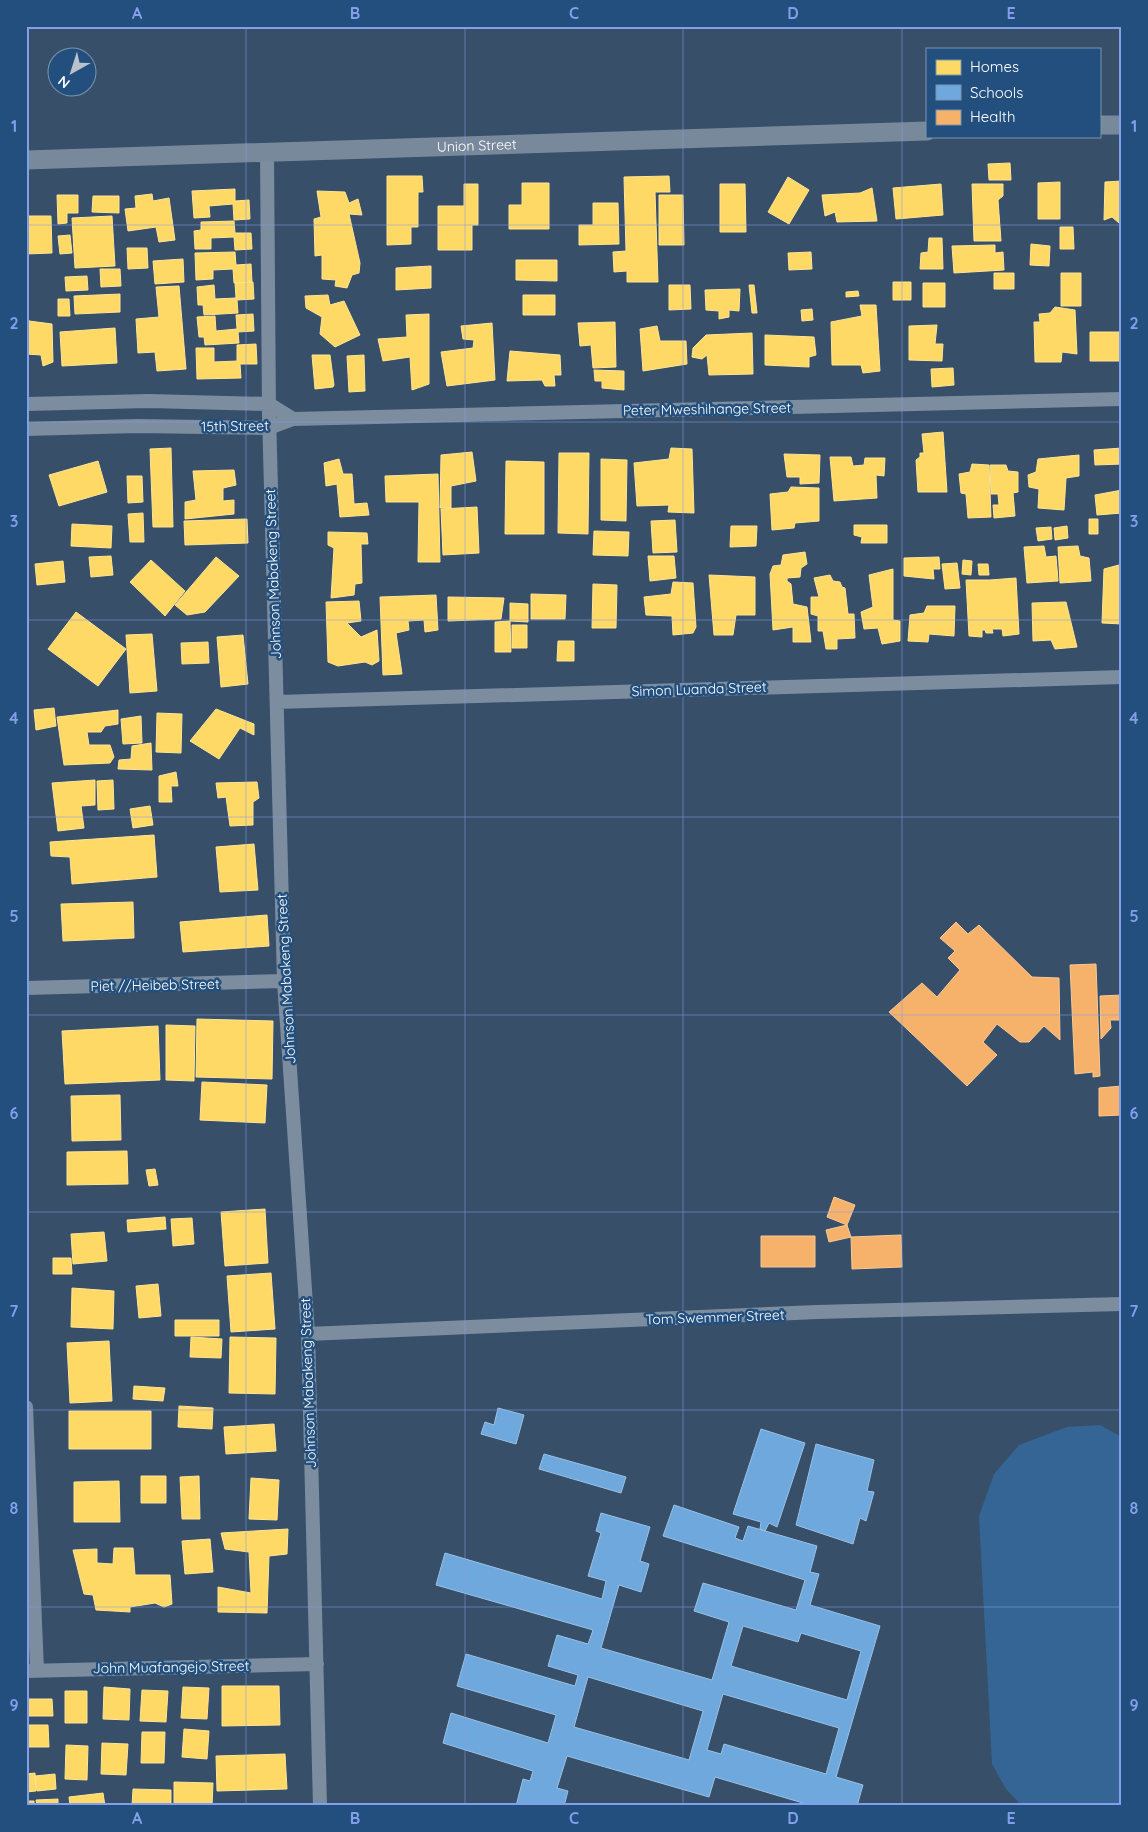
<svg xmlns="http://www.w3.org/2000/svg" width="1148" height="1832" viewBox="0 0 1148 1832" font-family="Quicksand,sans-serif">
	<rect width="100%" height="100%" fill="#374f68"/>
	<path fill="#356594" d="M1100,1425L1122,1437V1806H1022L1006,1789L992,1764L979,1516L994,1474L1019,1445L1067,1427Z"/>
	<path fill="#ffd966" stroke="#ffe494" d="M1010,163L1011,180H989L988,164Z
		M387,176H422L423,192H418V227H411V244L387,245Z
		M669,176L670,192H655L658,282H627V271L614,272L613,252L626,251L624,177Z
		M788,177L809,190L789,224L768,212Z
		M1122,181V223H1119L1112,217L1104,220L1105,182Z
		M1060,182V219H1038V183Z
		M522,183H549V229H509V205H522Z
		M464,184H478V225H472V250H438V206H464Z
		M720,184H745L746,232H720Z
		M941,184L943,215L896,219L893,188Z
		M972,184H1003V196L998,200L1001,241H974Z
		M872,188L877,221L837,222L835,212L825,216L822,195L860,193Z
		M235,189V201L249,200L250,219L234,220L233,204L209,206L210,217L194,218L192,191Z
		M317,191L345,192L349,203L358,199L362,215L349,214L360,263L359,273L352,275L347,288L335,286L336,280L322,279V255L315,256L314,219L321,217Z
		M152,194L153,201L169,198L175,240L159,242L156,227L128,231L125,209L136,208L135,196Z
		M57,195H78V213H67V223L58,224Z
		M659,195H683L684,245H659Z
		M93,196H119V213L92,212Z
		M593,203H618L619,244L579,245V225H593Z
		M26,216H51L52,253L26,254Z
		M112,216L115,266L75,268L72,218Z
		M234,221L235,233H251L252,249L235,250L234,237L211,238V249H195L194,231L201,230V222Z
		M1060,227H1073L1074,249H1060Z
		M70,235L72,253L60,254L58,236Z
		M929,238H942L943,269H920L921,253L928,252Z
		M1031,244L1050,246L1049,266L1030,265Z
		M995,245V253L1003,252L1004,270L954,273L952,246Z
		M127,248H147L148,268L128,269Z
		M235,252L236,265L251,264L252,282L234,283L233,269L213,270V279L196,280L195,253Z
		M811,252L812,269L789,270L788,253Z
		M183,259L184,282L155,284L153,261Z
		M516,260H557V281L516,280Z
		M431,266V288L396,290V268Z
		M100,269H120L121,286L101,287Z
		M994,273H1014V289H994Z
		M1061,273H1081V306H1061Z
		M87,276L88,290L66,291L65,277Z
		M253,282L254,299L237,300L238,313L204,315L203,305H198L197,287L214,285L215,299L236,298L235,283Z
		M893,282H911V300H893Z
		M923,283H945V307H923Z
		M669,285H690L691,309L669,310Z
		M749,285H754L757,313H752Z
		M179,286L186,369L157,371L155,352L138,353L136,319L159,317L156,287Z
		M740,289L739,311L729,310V317L719,319V311L706,310L705,290Z
		M858,291L859,296L846,297V292Z
		M120,294V312L75,314L74,296Z
		M328,295L330,305L344,301L360,335L335,347L320,334L322,317L306,308L305,296Z
		M523,295H555V315H523Z
		M58,299H69L70,316H58Z
		M860,305H876L880,371L863,373L861,365H832L831,322L862,316Z
		M1055,307L1075,310L1077,354L1062,352L1061,362H1035L1034,322H1040L1039,314L1050,313Z
		M812,309L813,320L802,321L801,310Z
		M26,313L29,321L52,324L53,362L43,366L41,355L26,354Z
		M253,314L254,331L238,332L239,343L205,345L204,337H199L197,317L215,316L216,331L237,329L236,315Z
		M429,314V384L412,390L410,357L383,361L378,339L407,337L406,315Z
		M615,322L616,367L593,368L591,345L580,346L578,323Z
		M492,323L495,380L447,386L441,352L473,348L474,340L463,339L461,326Z
		M937,325L935,344H943L942,361L909,360V326Z
		M657,326L660,341H686L687,364L643,371L640,329Z
		M115,328L117,363L62,366L60,332Z
		M1090,332H1122V361H1090Z
		M752,333L753,374L709,375L707,355L702,359L692,357L693,348L706,335Z
		M765,335L814,337L816,355L809,357V367L765,365Z
		M256,344L257,364H240L241,378L197,379L196,348H214V362L237,361V345Z
		M510,351L560,355L561,375H554L555,386H545L542,380L507,381Z
		M312,355H330L334,385L333,387L315,389Z
		M364,355L365,391L349,392L347,356Z
		M953,368L954,385L932,387L931,369Z
		M594,370L624,371V390L602,388V381H595Z
		M943,432L947,492H918L916,460L920,457V453H924L922,434Z
		M171,448L173,527H153L150,449Z
		M671,448L692,449L694,513L668,512L669,505L637,506L634,463L669,459Z
		M1122,448V464L1095,465L1094,450Z
		M472,452L476,481L451,486V508H440L441,455Z
		M559,453H589L588,534L558,533Z
		M784,454L820,455L819,483L800,484V477H787Z
		M1079,455V476L1066,478L1064,510L1038,508L1039,489L1029,487L1028,475L1036,472L1038,459Z
		M830,457H851L853,466L864,465L865,458H885L884,476L876,475L877,498L834,501Z
		M339,459L343,474H352L354,504L367,503L369,515L340,517L337,484L326,486L324,463Z
		M601,459L627,460L626,521L601,520Z
		M98,461L107,492L59,506L49,475Z
		M506,461L544,462V534H505Z
		M972,464L989,465L991,517L968,518L966,494L961,493L959,474L970,472Z
		M990,465H1006L1008,471L1018,472V492L1013,493L1015,516L994,518L993,505H999L998,494H991Z
		M234,470L236,485L223,488V501L234,500V514L185,519V502L196,500L193,471Z
		M438,474L440,562H418L419,502H386L385,476Z
		M127,476H142L143,502L128,503Z
		M791,487L819,488V521L795,523L794,528L772,530L770,494L788,492Z
		M1122,490V513L1097,515L1095,495Z
		M477,507L479,553L443,555L441,509Z
		M143,513L144,542H130L128,514Z
		M247,519L248,543L185,545L184,521Z
		M1089,519H1098V534H1089Z
		M675,520L677,552L653,553L651,521Z
		M72,524L112,526L111,548L71,546Z
		M854,525H887V543H861L862,537L854,535Z
		M731,526H757L756,546L730,547Z
		M1067,526L1068,538L1055,540L1054,528Z
		M1051,527L1052,539L1038,541L1036,528Z
		M594,531L629,532L628,556L593,555Z
		M328,532L367,533L368,544H361L362,583L355,584L354,595L331,598L334,548L328,545Z
		M1044,546L1046,557L1056,556L1058,581L1027,583L1024,547Z
		M1078,546L1080,556L1089,558L1091,581L1060,583L1058,547Z
		M805,552L807,564L801,568L800,577L787,578V581L791,584L793,604L807,607L811,642H793V627L773,630L770,574L773,566L781,565L783,555Z
		M111,556L113,575L91,577L89,557Z
		M648,556H674L676,578L650,581Z
		M216,557L239,576L205,612L187,615L175,605Z
		M939,557L940,569H933L934,579L904,576V558Z
		M151,560L185,591L165,616L130,582Z
		M963,560L972,561L971,575L962,574Z
		M63,561L65,582L37,585L35,564Z
		M957,563L960,588L945,589L942,564Z
		M978,564H988L989,575H979Z
		M1119,565L1122,570V624L1102,623L1104,569Z
		M893,569V620L900,621V641L882,644L878,628L864,629L861,612L873,607L869,575Z
		M709,575L755,577V615H736L733,635H714Z
		M830,575L833,581L840,582L842,587L845,588L848,614H854L855,638L837,639V649H826L823,631H818V616L811,614V597H819L814,578Z
		M1016,578L1019,634L1003,636L1002,629H992L993,633H986L985,630H982V637L969,636L966,580H990Z
		M673,582L693,583L696,627L693,633L673,635L672,616L646,615L644,597L671,594Z
		M593,584L617,585L616,628H592Z
		M531,594L566,595L565,619H531Z
		M436,595L438,630L425,632L424,620L408,621L409,630L396,633L402,674L383,675L380,597Z
		M448,597L504,598L501,619L448,621Z
		M359,601L361,621L347,623L361,637L377,630L379,661L372,665L365,662L338,666L328,662L326,602Z
		M1066,602L1077,647L1055,649L1051,640L1033,641L1032,603Z
		M510,603L528,604V622L510,621Z
		M927,606H955L954,636L929,634L928,642L908,641L910,615L924,613Z
		M76,612L126,649L98,686L48,649Z
		M510,621L511,652H495V622Z
		M512,625H527V648H512Z
		M152,634L157,691L130,693L126,635Z
		M243,635L248,684L221,687L217,637Z
		M558,641H574V661H557Z
		M208,642L209,663L182,664L181,643Z
		M54,708L56,726L36,730L34,710Z
		M216,709L254,724V735L240,728L219,759L190,741Z
		M118,710V724L105,726L101,732H87L89,745H110L114,757L110,763L64,765L57,717Z
		M157,713L182,714L181,753L156,752Z
		M141,716L142,743L123,744L121,719Z
		M151,743L152,770L118,769L119,760L131,759L132,746Z
		M176,772L178,786H171L172,802H159V776Z
		M95,780V805L81,806L84,828L58,831L52,783Z
		M113,780L114,809L98,810L97,781Z
		M257,782L259,798L253,802V825L230,826L226,797L218,798L216,783Z
		M150,806L153,825L133,828L130,809Z
		M154,835L157,877L72,884L70,857L51,856L50,842Z
		M254,844L258,890L220,892L216,847Z
		M133,902L134,938L63,941L61,904Z
		M267,915L269,946L183,952L180,922Z
		M197,1019L273,1021L272,1079L196,1077Z
		M166,1025L195,1026L194,1081L166,1080Z
		M158,1026L160,1080L65,1084L62,1031Z
		M202,1082L267,1085L265,1123L200,1120Z
		M120,1095L121,1140L72,1141L71,1096Z
		M127,1151L128,1184L67,1185V1152Z
		M155,1169L158,1185L149,1186L146,1170Z
		M265,1209L268,1263L225,1266L221,1212Z
		M165,1217L166,1229L128,1232L127,1220Z
		M192,1218L194,1244L173,1246L171,1219Z
		M104,1232L107,1261L73,1264L71,1234Z
		M53,1258H71L72,1274H53Z
		M271,1273L275,1329L231,1332L227,1276Z
		M158,1284L161,1316L139,1318L136,1286Z
		M72,1288L114,1291L113,1329L71,1327Z
		M175,1320H219V1336H175Z
		M191,1337L222,1339L221,1358L190,1357Z
		M230,1337L276,1338L275,1394L229,1393Z
		M109,1341L112,1401L70,1403L67,1343Z
		M134,1386L165,1388L163,1401L133,1399Z
		M179,1406L213,1408L212,1429L178,1427Z
		M69,1411H151V1449H69Z
		M274,1424L276,1451L226,1454L224,1427Z
		M141,1476H166V1503H141Z
		M199,1476L200,1519H182L180,1477Z
		M251,1478L279,1480L277,1520L249,1519Z
		M119,1481L120,1522H74V1482Z
		M288,1529L287,1554L269,1556L267,1613L218,1612V1587L251,1593L249,1552L225,1549L221,1533Z
		M210,1539L213,1572L185,1574L182,1541Z
		M114,1548H133L135,1575H170L172,1604L164,1607L155,1603L130,1607V1612L96,1610L93,1595L84,1594L73,1550L97,1549V1563L113,1564Z
		M222,1686H279L280,1725L222,1726Z
		M104,1687L130,1689L129,1720L103,1719Z
		M183,1687L209,1688L207,1719L181,1718Z
		M142,1690L168,1691L166,1722L140,1721Z
		M65,1691H87V1723H65Z
		M26,1699H52L53,1716H26Z
		M26,1725H48L49,1747H26Z
		M184,1729L209,1731L207,1759L182,1757Z
		M142,1732H165L164,1763H141Z
		M102,1743L128,1744L126,1775L101,1774Z
		M66,1745L88,1746L87,1780L65,1779Z
		M285,1754L287,1789L217,1791L216,1756Z
		M35,1773L36,1791L26,1792V1774Z
		M55,1774L56,1789L37,1791L35,1776Z
		M174,1782L213,1783L212,1806H174Z
		M133,1789L171,1790V1806H132Z
		M103,1793L105,1806H70L69,1797Z
		M58,1799V1806H37L36,1800Z
		M26,1801H34V1806H26Z"/>
	<path fill="#6fa8dc" stroke="#9ac2e6" fill-rule="evenodd" d="M498,1408L524,1415L516,1444L481,1434L485,1422L494,1425Z
		M761,1429L805,1443L777,1527L769,1523L765,1531L760,1529L761,1522L733,1514Z
		M816,1444L874,1460L867,1491L874,1492L866,1521L860,1518L853,1544L796,1525Z
		M544,1454L626,1477L621,1493L539,1469Z
		M674,1505L739,1527L735,1538L743,1541L748,1526L817,1546L810,1572L819,1574L810,1605L880,1626L836,1777L863,1785L857,1806H813L715,1777L709,1797L567,1756L557,1788L568,1791L564,1806H516L523,1779L530,1781L533,1771L443,1743L451,1713L548,1743L556,1715L457,1686L466,1654L575,1686L578,1675L548,1666L557,1635L588,1644L593,1630L436,1585L445,1553L602,1599L606,1581L588,1576L601,1533L596,1531L601,1513L650,1527L640,1561L649,1564L641,1592L619,1585L601,1648L712,1680L729,1622L694,1611L703,1583L796,1610L805,1580L663,1536ZM743,1626L798,1642L801,1633L861,1651L847,1700L731,1666ZM588,1677L703,1711L689,1760L574,1727ZM723,1694L839,1728L826,1774L724,1744L721,1754L707,1750Z"/>
	<path fill="#f6b26b" stroke="#f9c997" d="M956,922L968,934L979,925L1032,977L1059,978L1060,1040L1044,1026L1029,1042H1020L997,1024L983,1042L997,1055L967,1086L889,1012L922,983L937,997L960,970L948,958L955,951L940,938Z
		M1096,964L1100,1076L1093,1077V1072L1075,1074L1070,965Z
		M1122,995V1020H1110L1111,1028L1101,1039L1100,996Z
		M1122,1086V1115L1099,1116V1088Z
		M834,1197L855,1205L847,1225L827,1217Z
		M847,1225L851,1237L829,1242L826,1230Z
		M901,1235L902,1267L852,1269L851,1237Z
		M761,1236H815V1267H761Z"/>
	<g fill="none" stroke-linecap="round" stroke-linejoin="round">
		<path stroke="#7c8d9f" stroke-width="14" d="M267,152L269,413L284,981L308,1334L320,1806
			M26,404L149,401L269,404L293,419
			M26,429L137,426L269,428L293,419L1122,399
			M277,702L1122,677
			M26,988L284,981
			M308,1334L817,1312L1122,1304
			M26,1407L37,1670
			M26,1671L317,1664"/>
		<g stroke="#78899b" stroke-width="19">
			<path d="M1099,125H1122"/>
			<path id="s1" d="M26,160L927,131"/>
		</g>
	</g>
	<path fill="none" stroke="#839eea" stroke-width="1" stroke-opacity="0.55" d="M246,26V1806M465,26V1806M683,26V1806M902,26V1806M26,225H1122M26,422H1122M26,620H1122M26,817H1122M26,1015H1122M26,1212H1122M26,1410H1122M26,1607H1122"/>
	<g text-anchor="middle" dominant-baseline="central" stroke-width="5" stroke-linejoin="round" paint-order="stroke">
		<g font-size="14" fill="#fff" stroke="#224f7d">
			<text stroke="none"><textPath href="#s1" startOffset="451">Union Street</textPath></text>
			<text transform="translate(707 409) rotate(-1)">Peter Mweshihange Street</text>
			<text transform="translate(235 426) rotate(-1)">15th Street</text>
			<text transform="translate(273 574) rotate(-92)">Johnson Mabakeng Street</text>
			<text transform="translate(699 689) rotate(-2)">Simon Luanda Street</text>
			<text transform="translate(286 979) rotate(-93)">Johnson Mabakeng Street</text>
			<text transform="translate(155 985) rotate(-1)">Piet //Heibeb Street</text>
			<text transform="translate(715 1317) rotate(-2)">Tom Swemmer Street</text>
			<text transform="translate(308 1383) rotate(-92)">Johnson Mabakeng Street</text>
			<text transform="translate(171 1667) rotate(-1)">John Muafangejo Street</text>
		</g>
	</g>
	<rect width="1148" height="1832" fill="none" stroke="#224f7d" stroke-width="55"/>
	<rect x="926" y="48" width="175" height="90" fill="#224f7d" stroke="#7a95b1"/>
	<rect x="936" y="60" width="25" height="15" fill="#ffd966" stroke="#7a95b1"/>
	<text x="970" y="72" font-size="15" fill="#ffffff">Homes</text>
	<rect x="936" y="85" width="25" height="15" fill="#6fa8dc" stroke="#7a95b1"/>
	<text x="970" y="98" font-size="15" fill="#ffffff">Schools</text>
	<rect x="936" y="110" width="25" height="15" fill="#f6b26b" stroke="#7a95b1"/>
	<text x="970" y="122" font-size="15" fill="#ffffff">Health</text>
	<g transform="translate(72 72) rotate(219)"><circle r="24" fill="#224f7d" stroke="#7a95b1"/>
	<path d="M0-4L9 19L0 12L-9 19Z" fill="#b9c1ca"/>
	<text y="-8" font-size="14" font-weight="bold" text-anchor="middle" fill="#ffffff">N</text>
	</g>
	<rect x="28" y="28" width="1092" height="1776" fill="none" stroke="#839eea" stroke-width="2"/>
	<g font-size="16" text-anchor="middle" font-weight="bold" fill="#839eea">
		<text x="137" y="19">A</text>
		<text x="355" y="19">B</text>
		<text x="574" y="19">C</text>
		<text x="793" y="19">D</text>
		<text x="1011" y="19">E</text>
		<text x="14" y="132">1</text>
		<text x="1134" y="132">1</text>
		<text x="14" y="329">2</text>
		<text x="1134" y="329">2</text>
		<text x="14" y="527">3</text>
		<text x="1134" y="527">3</text>
		<text x="14" y="724">4</text>
		<text x="1134" y="724">4</text>
		<text x="14" y="922">5</text>
		<text x="1134" y="922">5</text>
		<text x="14" y="1119">6</text>
		<text x="1134" y="1119">6</text>
		<text x="14" y="1317">7</text>
		<text x="1134" y="1317">7</text>
		<text x="14" y="1514">8</text>
		<text x="1134" y="1514">8</text>
		<text x="14" y="1711">9</text>
		<text x="1134" y="1711">9</text>
		<text x="137" y="1824">A</text>
		<text x="355" y="1824">B</text>
		<text x="574" y="1824">C</text>
		<text x="793" y="1824">D</text>
		<text x="1011" y="1824">E</text>
	</g>
</svg>
